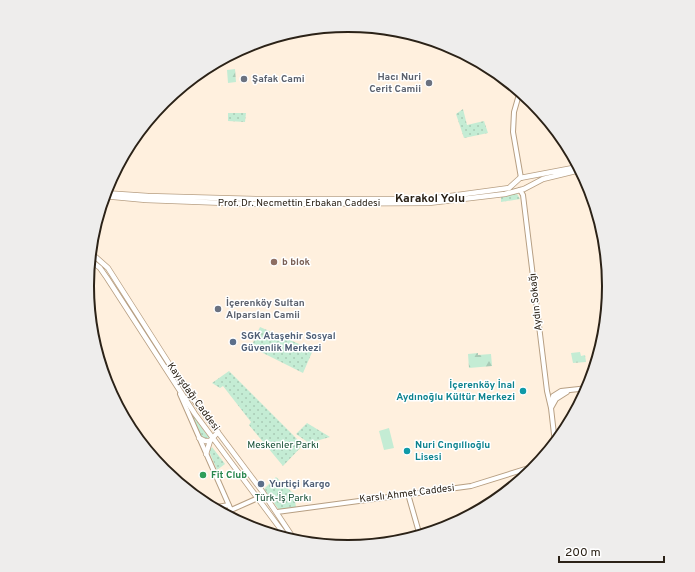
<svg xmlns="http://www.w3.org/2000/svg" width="695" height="572" viewBox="0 0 695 572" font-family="Overpass,sans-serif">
	<defs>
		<pattern id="grass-dots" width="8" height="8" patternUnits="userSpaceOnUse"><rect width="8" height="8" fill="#c4ecd4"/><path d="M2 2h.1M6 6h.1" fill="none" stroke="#a9cab5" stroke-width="1.8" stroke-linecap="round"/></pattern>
		<pattern id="forest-firs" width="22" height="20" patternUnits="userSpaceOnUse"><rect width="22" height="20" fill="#c4ecd4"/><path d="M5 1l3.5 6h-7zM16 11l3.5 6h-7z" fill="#a9cab5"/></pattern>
	</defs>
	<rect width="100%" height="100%" fill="#fff0de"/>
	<path fill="url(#grass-dots)" d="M463,109L467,125L484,121L488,133L464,138L456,114Z
		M228,113H246L245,122L228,121Z
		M516,192L520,199L501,202V194Z
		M260,327L313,350L303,373L251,347Z
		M229,371L303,445L283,466L249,425L251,422L223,386L220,388L212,383Z
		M191,413L210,439C197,441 195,424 191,413Z
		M307,423L330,437L309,443L296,434Z
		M212,447L225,464L217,470L209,451Z
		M276,477L294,494L296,507L279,510L264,489Z"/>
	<path fill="url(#forest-firs)" d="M235,69L236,82L228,83L227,70Z
		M580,352L581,356L585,355L586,362L573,363L571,353Z
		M478,353V355L491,354L492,366L469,368L468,354Z"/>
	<path fill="#c4ecd4" d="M389,428L394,448L384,450L379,431Z"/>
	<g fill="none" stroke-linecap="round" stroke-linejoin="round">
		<defs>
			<path id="secondary" d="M520,91L514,112L513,132L521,178
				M520,190L523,195L547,391L551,408
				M180,394L231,510L258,498
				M551,408L556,399L567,392
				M555,443L551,408L553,396L561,391L588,388
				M408,494L420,536
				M211,508L229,505
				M277,512L471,486L535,466"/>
			<path id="primary" d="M104,193L148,196L256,199H428L509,188L520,178L578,167
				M103,196L146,200L252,204L429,203L505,194L524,189L543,179L580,170
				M90,252L108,268L184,387L262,491L296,542
				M89,259L100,268L107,278L195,414L288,539
				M199,438L205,441H210
				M206,454L210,441L218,432"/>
		</defs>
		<use href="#secondary" stroke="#b79f83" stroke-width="6"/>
		<use href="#primary" stroke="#b79f83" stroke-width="6"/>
		<use href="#secondary" stroke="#fff" stroke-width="4"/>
		<use href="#primary" stroke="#fff" stroke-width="4.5"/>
	</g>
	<g fill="#6b7280" stroke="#fff" stroke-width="1.5">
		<circle cx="244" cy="79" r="4"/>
		<circle cx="429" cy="83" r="4"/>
		<circle cx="218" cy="309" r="4"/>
	</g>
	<circle fill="#8d6e63" stroke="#fff" stroke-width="1.5" cx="274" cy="262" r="4"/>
	<g fill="#5c6f8a" stroke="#fff" stroke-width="1.5">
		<circle cx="233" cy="342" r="4"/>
		<circle cx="261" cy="484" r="4"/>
	</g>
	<g fill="#0f9aa8" stroke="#fff" stroke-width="1.5">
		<circle cx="523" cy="391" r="4"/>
		<circle cx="407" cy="451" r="4"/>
	</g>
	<circle fill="#2e9e5b" stroke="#fff" stroke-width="1.5" cx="203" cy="475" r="4"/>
	<g text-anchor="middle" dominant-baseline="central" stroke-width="3" stroke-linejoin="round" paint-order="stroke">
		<g font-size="10" font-weight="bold" fill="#5b616d" stroke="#fff" text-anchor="start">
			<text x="421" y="77" text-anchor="end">Hacı Nuri<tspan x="421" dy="12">Cerit Camii</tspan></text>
			<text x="252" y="79">Şafak Cami</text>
			<text x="226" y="303">İçerenköy Sultan<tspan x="226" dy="12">Alparslan Camii</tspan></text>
		</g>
		<g font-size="10" fill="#2b2217" stroke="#fff">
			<text x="299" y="203">Prof. Dr. Necmettin Erbakan Caddesi</text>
			<text transform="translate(536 302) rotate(-96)">Aydın Sokağı</text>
			<text transform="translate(193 397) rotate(54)">Kayışdağı Caddesi</text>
			<text transform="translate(407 494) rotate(-7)">Karslı Ahmet Caddesi</text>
		</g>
		<g font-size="10" font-weight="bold" fill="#785e54" stroke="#fff" text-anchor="start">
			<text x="282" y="262">b blok</text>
		</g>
		<g font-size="10" font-weight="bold" fill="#4e5e75" stroke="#fff" text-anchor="start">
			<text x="241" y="336">SGK Ataşehir Sosyal<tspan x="241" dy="12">Güvenlik Merkezi</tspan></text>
			<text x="269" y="484">Yurtiçi Kargo</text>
		</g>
		<g font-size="10" font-weight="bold" fill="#0d838f" stroke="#fff" text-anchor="end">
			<text x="515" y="385">İçerenköy İnal<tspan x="515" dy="12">Aydınoğlu Kültür Merkezi</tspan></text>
			<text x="415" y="445" text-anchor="start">Nuri Cıngıllıoğlu<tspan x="415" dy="12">Lisesi</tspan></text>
		</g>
		<g font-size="10" fill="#154e33" stroke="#fff">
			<text x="283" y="445">Meskenler Parkı</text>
			<text x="283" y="498">Türk-İş Parkı</text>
		</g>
		<g font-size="10" font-weight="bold" fill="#27864d" stroke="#fff" text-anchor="start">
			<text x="211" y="475">Fit Club</text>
		</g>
		<g font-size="12" font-weight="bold" fill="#2b2217" stroke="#fff">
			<text x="430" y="199">Karakol Yolu</text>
		</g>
	</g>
	<path d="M0 0H695V572H0ZM94 286a254 254 0 1 1 508 0a254 254 0 1 1-508 0Z" fill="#eeedec" fill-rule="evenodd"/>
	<path fill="none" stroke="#2b2217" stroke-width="2" d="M94 286a254 254 0 1 1 508 0a254 254 0 1 1-508 0Z"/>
	<path d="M559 556v6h105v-6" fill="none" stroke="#2b2217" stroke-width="2"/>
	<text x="565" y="556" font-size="12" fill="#2b2217" stroke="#ffffff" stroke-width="3" paint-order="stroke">200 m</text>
</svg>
